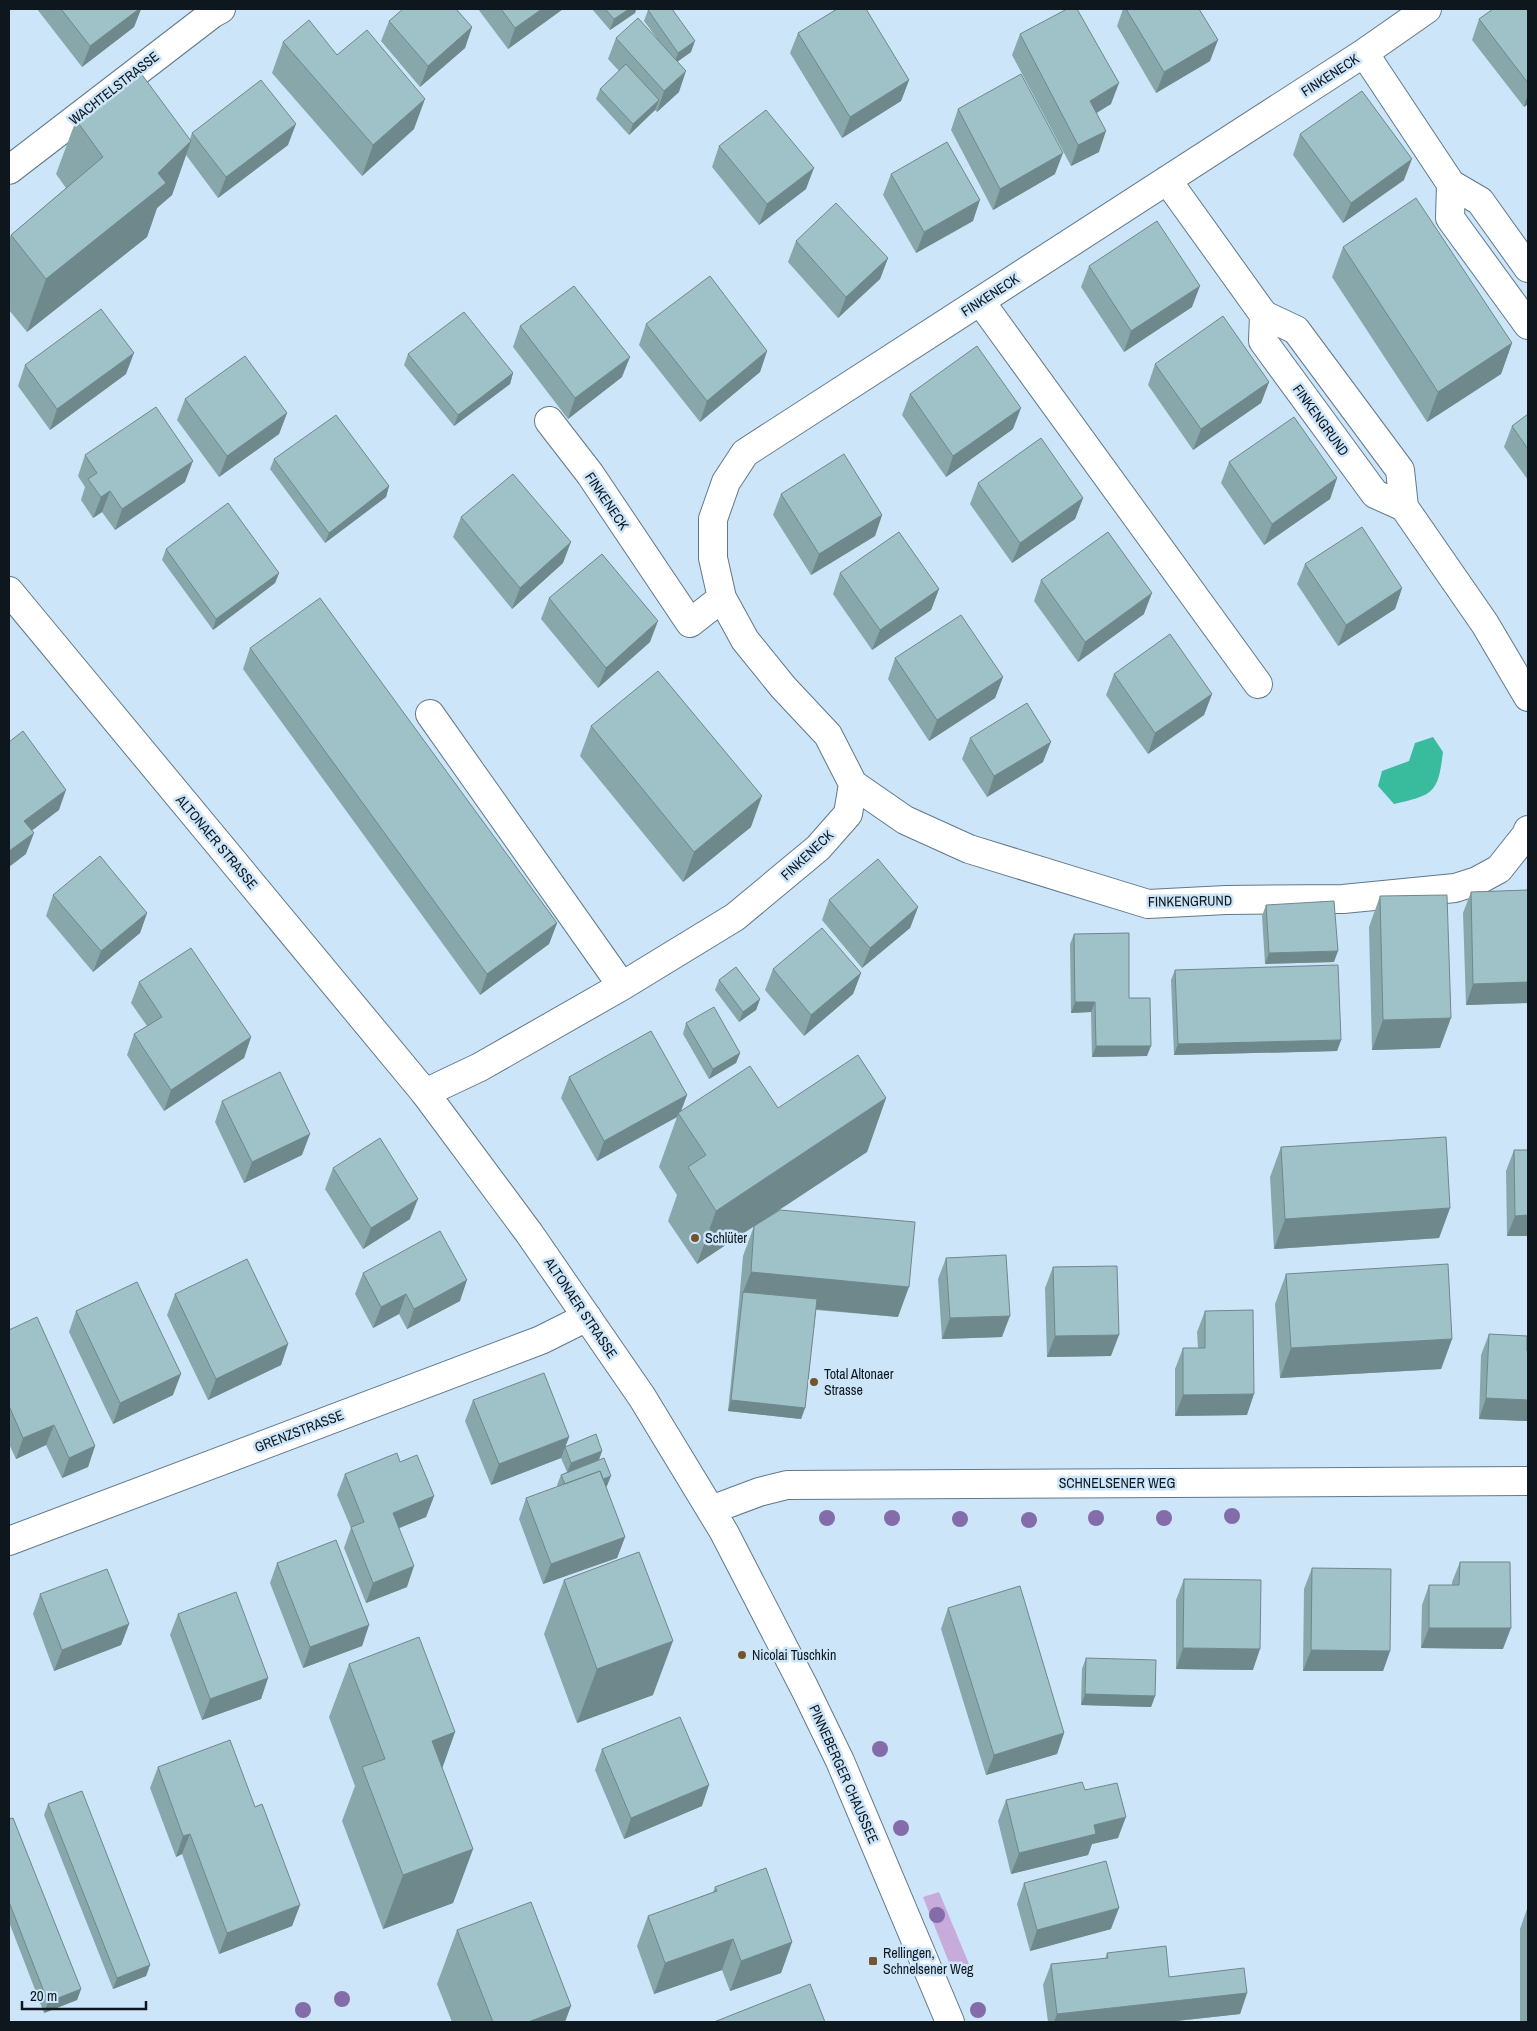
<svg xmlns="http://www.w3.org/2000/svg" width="1537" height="2031" viewBox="0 0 1537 2031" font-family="'Archivo Narrow',sans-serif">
	<rect width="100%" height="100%" fill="#cce5f9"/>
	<path fill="#c6abdb" d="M939,1892L969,1964L952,1970L923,1897Z"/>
	<path fill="#39bb9d" d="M1433,737L1443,752C1438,794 1433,795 1394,804L1378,786L1382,771L1409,761L1415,743Z"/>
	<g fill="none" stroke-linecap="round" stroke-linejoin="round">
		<defs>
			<path id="street" d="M1364,53L1451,184L1480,201L1528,268
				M9,170L212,14L221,9
				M1167,180L1264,315L1296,330L1400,470L1404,507L1485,624L1528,697
				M1451,184L1450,218L1528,325
				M980,301L1258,684
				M1264,315L1263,341L1375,494L1404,507
				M549,421L590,474L690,623L722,598
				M853,784L905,820L969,849L1148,904L1226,900L1343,899L1455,888L1477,881L1499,869L1526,835L1528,830
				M622,986L735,917L818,848L848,814L853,784L828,735L783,687L745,640L722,598L713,558V519L726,482L745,453L1364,53L1427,9
				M425,1093L480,1067L622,986L430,714
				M9,1541L541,1340L587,1317"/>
			<path id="secondary" d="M9,591L425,1093L529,1233L642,1397L724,1532L805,1689L840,1761L950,2022
				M711,1510L759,1492L787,1485L1528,1481"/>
		</defs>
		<use href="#street" stroke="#61788a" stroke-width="30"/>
		<use href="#secondary" stroke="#61788a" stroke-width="30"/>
		<use href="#street" stroke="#fff" stroke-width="28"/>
		<use href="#secondary" stroke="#fff" stroke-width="28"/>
	</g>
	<g fill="#846ba9">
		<circle cx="1232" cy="1516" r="8"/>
		<circle cx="827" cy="1518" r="8"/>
		<circle cx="892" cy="1518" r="8"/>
		<circle cx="1096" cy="1518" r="8"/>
		<circle cx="1164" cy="1518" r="8"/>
		<circle cx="960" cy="1519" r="8"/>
		<circle cx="1029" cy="1520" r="8"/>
		<circle cx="880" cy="1749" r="8"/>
		<circle cx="901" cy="1828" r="8"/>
		<circle cx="937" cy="1915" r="8"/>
		<circle cx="342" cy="1999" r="8"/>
		<circle cx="303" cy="2010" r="8"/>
		<circle cx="978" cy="2010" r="8"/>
	</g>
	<path fill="#88a7ab" d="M37,9H141L134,27L82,67Z
		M478,9H563L508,49Z
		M592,9H636L635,13L610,30Z
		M1123,9H1199L1210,61L1156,93L1117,26Z
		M1528,9V104L1524,107L1472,40L1479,19Z
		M648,10L691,52L677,62L679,92L657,112L655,110L629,135L596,99L600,89L619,71L608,59L616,38L658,40L644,21Z
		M389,21L472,27L465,48L420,87L381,41Z
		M798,33L909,80L901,101L842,138L790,53Z
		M1020,34L1111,104L1097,113L1099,152L1071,166L1012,55Z
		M283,42L414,129L362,176L272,73Z
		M958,109L1055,174L993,210L951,130Z
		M76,120L190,139L192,133L288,145L218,198L186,155L172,195L157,208L147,237L27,332L9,310V240L11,235L66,188L56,174Z
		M1300,134L1404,180L1343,223L1293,155Z
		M719,146L806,189L759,225L712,167Z
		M891,174L973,221L916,253L883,195Z
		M796,241L888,258L880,279L838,318L788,262Z
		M1343,247L1512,343L1501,374L1427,422L1332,277Z
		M1089,266L1192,307L1124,352L1081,287Z
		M646,324L767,351L760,372L700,422L639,345Z
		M520,326L622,377L568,419L513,347Z
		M408,354L513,373L510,384L454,426L404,365Z
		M1155,364L1269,382L1261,403L1193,450L1148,385Z
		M25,365L126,374L50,430L18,386Z
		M910,394L1013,429L946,477L902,415Z
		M185,399L287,413L279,434L219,477L177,420Z
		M1528,414V480L1504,447L1512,426Z
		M85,455L185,482L115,530L102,512L93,518L81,500L85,487L78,476Z
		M274,459L389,486L386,497L325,543L270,469Z
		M1229,462L1337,478L1330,499L1264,545L1221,483Z
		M978,483L1083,498L1075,519L1012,563L970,504Z
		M781,494L882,515L875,536L811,575L773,515Z
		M461,517L563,563L512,609L453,537Z
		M166,549L279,573L275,583L213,630L162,560Z
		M1305,564L1402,588L1395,609L1338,646L1297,584Z
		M840,573L939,589L931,610L872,650L833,594Z
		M1041,580L1144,614L1078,662L1034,601Z
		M549,598L650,642L598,688L541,619Z
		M250,648L557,923L549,944L480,995L243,669Z
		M895,658L1003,677L995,698L929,741L888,679Z
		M1114,674L1212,694L1204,715L1148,754L1106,695Z
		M591,726L751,827L683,882L580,756Z
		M970,738L1043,762L987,797L962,759Z
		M1528,890V1003L1466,1005L1463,913L1471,892Z
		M53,895L147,913L140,933L93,972L46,916Z
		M1380,896L1440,1048L1372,1050L1369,927Z
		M829,900L918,907L910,928L862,968L822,920Z
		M1266,905L1334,962L1265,964L1262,916Z
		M1074,934L1147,1056L1092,1057L1091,1012L1071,1013L1070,944Z
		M773,969L861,973L853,994L804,1036L765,990Z
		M1175,970L1341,1040L1337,1051L1174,1055L1171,980Z
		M719,980L760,999L756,1010L739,1022L715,990Z
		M139,982L251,1037L244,1058L164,1111L127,1055L134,1034L147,1026L131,1003Z
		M686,1023L740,1053L736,1063L709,1079L683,1034Z
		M569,1077L687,1095L681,1112L778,1108L886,1098L867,1152L762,1221L898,1317L816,1310L805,1408L801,1419L728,1411L739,1302L743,1256L754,1226L697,1264L668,1221L677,1195L659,1167L677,1117L597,1161L561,1098Z
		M222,1101L302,1155L244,1183L215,1122Z
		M1281,1147L1450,1208L1439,1238L1274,1249L1270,1177Z
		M1514,1150H1528V1236H1507L1506,1171Z
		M333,1168L410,1219L363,1249L325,1189Z
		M946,1258L1002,1337L942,1339L938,1279Z
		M1053,1267L1111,1356L1047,1357L1045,1288Z
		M363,1273L460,1301L407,1329L399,1314L373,1328L355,1294Z
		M1286,1274L1452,1339L1441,1369L1280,1378L1275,1304Z
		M175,1294L288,1344L281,1365L208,1400L167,1315Z
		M76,1311L173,1395L113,1424L69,1332Z
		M1205,1311L1247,1415L1175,1416V1369L1183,1348H1198L1197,1332Z
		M9,1330L95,1446L88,1467L62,1478L46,1445L16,1459L9,1444Z
		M1489,1334L1527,1351V1421L1479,1419L1481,1355Z
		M473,1400L569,1437L561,1458L491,1485L465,1421Z
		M565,1447L602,1451L599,1460L607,1486L606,1487L625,1537L617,1558L543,1584L519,1519L526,1498L558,1487L557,1485L561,1475L567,1472L561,1458Z
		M400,1462L434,1496L426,1517L399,1528L407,1587L366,1603L344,1548L351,1528L337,1495L345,1474Z
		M1460,1562L1503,1649L1421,1648L1422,1605L1429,1585H1452V1582Z
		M277,1563L369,1625L362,1646L303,1668L270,1583Z
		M1312,1568L1390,1651L1383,1671H1303L1304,1589Z
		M1184,1579L1253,1670L1176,1669V1600Z
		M564,1580L653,1695L577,1723L544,1634Z
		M40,1594L129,1624L121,1645L54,1671L33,1614Z
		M948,1608L1064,1733L1057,1754L986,1775L941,1629Z
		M178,1614L268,1678L261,1699L202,1720L170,1635Z
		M1086,1658L1155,1696L1151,1707L1081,1705L1082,1669Z
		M349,1664L455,1732L442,1768L473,1849L453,1903L383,1929L342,1821L355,1786L329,1717Z
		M602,1749L702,1806L624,1839L595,1770Z
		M158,1767L300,1905L292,1926L219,1954L182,1854L176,1857L150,1788Z
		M1085,1790L1118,1838L1092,1844L1088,1855L1011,1874L998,1821L1006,1800Z
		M48,1804L150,1965L146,1976L113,1989L44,1815Z
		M9,1819L81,1989L77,2000L44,2013L9,1922Z
		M1024,1883L1111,1929L1030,1951L1017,1904Z
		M715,1887L792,1942L781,1973L730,1991L722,1970L654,1994L637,1946L648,1916L713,1892Z
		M1528,1906V2022H1520V1929Z
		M457,1930L565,2022H452L437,1984Z
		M1107,1953L1169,1977L1247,1993L1240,2014L1167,2022H1048L1043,1985L1051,1964L1105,1959Z"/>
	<path fill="#6f888b" d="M139,9H141L134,27L82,67L90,46Z
		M542,9H563L508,49L515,28Z
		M629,9H636L635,13L610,30L614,19Z
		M472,27L465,48L420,87L428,66Z
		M1218,40L1210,61L1156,93L1164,72Z
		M695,41L691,52L674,64L678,53Z
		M686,71L679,92L657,112L664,91Z
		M909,80L901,101L842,138L850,117Z
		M1119,83L1111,104L1082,121L1090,101Z
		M1528,94V104L1524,107Z
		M425,99L414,129L362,176L373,145Z
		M659,100L655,110L629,135L633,124Z
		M296,124L288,145L218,198L226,177Z
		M1106,131L1099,152L1071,166L1078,145Z
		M191,141L172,195L157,208L147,237L27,332L46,279Z
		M1063,153L1055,174L993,210L1000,189Z
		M1412,159L1404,180L1343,223L1351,203Z
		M814,168L806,189L759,225L767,204Z
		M980,200L973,221L916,253L924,232Z
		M888,258L880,279L838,318L846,297Z
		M1200,286L1192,307L1124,352L1131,331Z
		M1512,343L1501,374L1427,422L1438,392Z
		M767,351L760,372L700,422L707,401Z
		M134,353L126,374L50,430L57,409Z
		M630,357L622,377L568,419L575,398Z
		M513,373L510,384L454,426L458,415Z
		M1269,382L1261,403L1193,450L1201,429Z
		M1021,408L1013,429L946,477L953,456Z
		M287,413L279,434L219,477L227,456Z
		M193,461L185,482L115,530L122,509Z
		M1337,478L1330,499L1264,545L1272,524Z
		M389,486L386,497L325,543L329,533Z
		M110,491L102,512L93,518L101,497Z
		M1083,498L1075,519L1012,563L1020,543Z
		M882,515L875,536L811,575L819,554Z
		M571,542L563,563L512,609L520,588Z
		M279,573L275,583L213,630L216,619Z
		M1402,588L1395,609L1338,646L1346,625Z
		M939,589L931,610L872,650L880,630Z
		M1152,593L1144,614L1078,662L1085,642Z
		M658,621L650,642L598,688L606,668Z
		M1003,677L995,698L929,741L937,720Z
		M1212,694L1204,715L1148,754L1155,733Z
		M1051,742L1043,762L987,797L994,776Z
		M66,790L59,810L17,842L24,821Z
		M762,796L751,827L683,882L694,852Z
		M34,833L26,854L9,867V851Z
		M918,907L910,928L862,968L870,948Z
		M147,913L140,933L93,972L101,951Z
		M557,923L549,944L480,995L487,974Z
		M1338,951L1334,962L1265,964L1269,953Z
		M861,973L853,994L804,1036L811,1015Z
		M1528,982V1003L1466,1005L1473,984Z
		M760,999L756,1010L739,1022L743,1012Z
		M1075,1002H1095L1091,1012L1071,1013Z
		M1451,1018L1440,1048L1372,1050L1383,1020Z
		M251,1037L244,1058L164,1111L171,1090Z
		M1341,1040L1337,1051L1174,1055L1178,1044Z
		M1096,1046H1151L1147,1056L1092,1057Z
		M740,1053L736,1063L709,1079L713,1069Z
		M687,1095L679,1115L678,1113L677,1117L597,1161L604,1141Z
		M886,1098L867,1152L697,1264L716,1211Z
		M310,1134L302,1155L244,1183L252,1162Z
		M418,1199L410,1219L363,1249L371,1228Z
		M1450,1208L1439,1238L1274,1249L1285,1219Z
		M1528,1215V1236H1507L1515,1216Z
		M751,1272L909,1287L898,1317L742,1302L743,1292Z
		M467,1280L460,1301L407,1329L414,1309Z
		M406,1294L399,1314L373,1328L381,1307Z
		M1010,1316L1002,1337L942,1339L950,1318Z
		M1119,1335L1111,1356L1047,1357L1055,1336Z
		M1452,1339L1441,1369L1280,1378L1291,1348Z
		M288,1344L281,1365L208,1400L216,1379Z
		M181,1374L173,1395L113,1424L120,1403Z
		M1254,1394L1247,1415L1175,1416L1183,1395Z
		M1486,1398L1528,1400V1419L1527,1421L1479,1419Z
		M731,1400L805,1408L801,1419L728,1411Z
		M54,1425L46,1445L16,1459L23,1438Z
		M569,1437L561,1458L491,1485L499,1464Z
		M95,1446L88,1467L62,1478L69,1458Z
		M602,1451L598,1462L567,1473L571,1463Z
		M611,1476L607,1486L564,1503L568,1492Z
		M434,1496L426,1517L385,1534L393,1513Z
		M625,1537L617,1558L543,1584L551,1564Z
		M414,1566L407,1587L366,1603L373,1583Z
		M129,1624L121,1645L54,1671L62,1650Z
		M369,1625L362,1646L303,1668L310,1647Z
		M1429,1628H1511L1503,1649L1421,1648Z
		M673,1641L653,1695L577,1723L597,1669Z
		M1183,1648L1260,1649L1253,1670L1176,1669Z
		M1311,1650L1390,1651L1383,1671H1303Z
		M268,1678L261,1699L202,1720L210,1699Z
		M1085,1694L1155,1696L1151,1707L1081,1705Z
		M455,1732L436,1786L432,1741Z
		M1064,1733L1057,1754L986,1775L994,1755Z
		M709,1785L702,1806L624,1839L631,1818Z
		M1126,1817L1118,1838L1092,1844L1088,1855L1011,1874L1019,1853L1094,1825Z
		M190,1834L182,1854L176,1857L183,1836Z
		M473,1849L453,1903L383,1929L403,1875Z
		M300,1905L292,1926L219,1954L227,1933Z
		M1119,1908L1111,1929L1030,1951L1037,1930Z
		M733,1939L722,1970L654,1994L665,1963Z
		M792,1942L781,1973L730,1991L741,1961Z
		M150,1965L146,1976L113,1989L117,1978Z
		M81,1989L77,2000L44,2013L48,2002Z
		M1247,1993L1240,2014L1167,2022H1054L1057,2014Z
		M571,2006L565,2022H528Z"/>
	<path fill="#9ec2c7" stroke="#6f888b" d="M61,9H139L90,46Z
		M403,9H456L472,27L428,66L389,21Z
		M501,9H542L515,28Z
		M605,9H629L614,19Z
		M651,9H672L695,41L678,53L648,10Z
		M837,9H866L909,80L850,117L798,33Z
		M1067,9H1077L1119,83L1090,101L1106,131L1078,145L1020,34Z
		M1126,9H1199L1218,40L1164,72Z
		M1493,9H1528V83L1479,19Z
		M638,18L686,71L664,91L616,38Z
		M309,20L337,55L367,30L425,99L373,145L283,42Z
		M626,64L659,100L633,124L600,89Z
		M140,72L191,141L158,173L166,183L46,279L11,235L103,157L76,120Z
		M1021,74L1063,153L1000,189L958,109Z
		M261,80L296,124L226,177L192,133Z
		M1362,91L1412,159L1351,203L1300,134Z
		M766,110L814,168L767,204L719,146Z
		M947,142L980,200L924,232L891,174Z
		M1416,198L1512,343L1438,392L1343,247Z
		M836,203L888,258L846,297L796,241Z
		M1157,221L1200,286L1131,331L1089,266Z
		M710,276L767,351L707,401L646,324Z
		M574,286L630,357L575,398L520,326Z
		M101,309L134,353L57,409L25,365Z
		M464,312L513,373L458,415L408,354Z
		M1223,316L1269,382L1201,429L1155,364Z
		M977,346L1021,408L953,456L910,394Z
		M245,356L287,413L227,456L185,399Z
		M156,407L193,461L122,509L110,491L101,497L88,479L97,473L85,455Z
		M1528,414V449L1512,426Z
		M336,415L389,486L329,533L274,459Z
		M1294,417L1337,478L1272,524L1229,462Z
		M1041,438L1083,498L1020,543L978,483Z
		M844,454L882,515L819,554L781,494Z
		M513,474L571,542L520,588L461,517Z
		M228,503L279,573L216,619L166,549Z
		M1362,527L1402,588L1346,625L1305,564Z
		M899,532L939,589L880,630L840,573Z
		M1108,532L1152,593L1085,642L1041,580Z
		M602,554L658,621L606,668L549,598Z
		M320,598L557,923L487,974L250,648Z
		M961,615L1003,677L937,720L895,658Z
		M1170,634L1212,694L1155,733L1114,674Z
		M658,671L762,796L694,852L591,726Z
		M1027,703L1051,742L994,776L970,738Z
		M23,731L66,790L24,821L34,833L9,851V742Z
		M100,856L147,913L101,951L53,895Z
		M878,859L918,907L870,948L829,900Z
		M1528,890V982L1473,984L1471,892Z
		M1447,895L1451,1018L1383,1020L1380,896Z
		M1334,901L1338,951L1269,953L1266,905Z
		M822,928L861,973L811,1015L773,969Z
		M1129,933V998H1150L1151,1046H1096L1095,1002H1075L1074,934Z
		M191,948L251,1037L171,1090L134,1034L162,1017L139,982Z
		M1338,965L1341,1040L1178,1044L1175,970Z
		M736,967L760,999L743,1012L719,980Z
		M714,1007L740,1053L713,1069L686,1023Z
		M651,1031L687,1095L604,1141L569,1077Z
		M858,1055L886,1098L716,1211L688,1167L706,1155L678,1113L750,1066L778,1108Z
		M280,1072L310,1134L252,1162L222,1101Z
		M1446,1137L1450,1208L1285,1219L1281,1147Z
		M380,1138L418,1199L371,1228L333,1168Z
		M1514,1150H1528V1215L1515,1216Z
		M780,1210L915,1222L909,1287L751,1272L754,1226Z
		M440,1231L467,1280L414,1309L406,1294L381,1307L363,1273Z
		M1006,1255L1010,1316L950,1318L946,1258Z
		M247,1259L288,1344L216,1379L175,1294Z
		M1448,1264L1452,1339L1291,1348L1286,1274Z
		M1117,1266L1119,1335L1055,1336L1053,1267Z
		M137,1282L181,1374L120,1403L76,1311Z
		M743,1292L817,1299L805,1408L731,1400Z
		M1253,1310L1254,1394L1183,1395V1348H1205V1311Z
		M37,1317L95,1446L69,1458L54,1425L23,1438L9,1406V1330Z
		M1489,1334L1527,1336V1351H1528V1400L1486,1398Z
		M544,1373L569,1437L499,1464L473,1400Z
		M596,1434L602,1451L571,1463L565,1447Z
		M397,1453L400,1462L417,1455L434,1496L393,1513L414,1566L373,1583L351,1527L364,1522L345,1474Z
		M604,1458L611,1476L603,1479L600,1471L565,1484L561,1475Z
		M600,1471L625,1537L551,1564L526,1498Z
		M336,1540L369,1625L310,1647L277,1563Z
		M639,1552L673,1641L597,1669L564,1580Z
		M1460,1562H1510L1511,1628H1429V1585H1459Z
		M1312,1568L1391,1569L1390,1651L1311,1650Z
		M107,1569L129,1624L62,1650L40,1594Z
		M1184,1579L1261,1580L1260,1649L1183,1648Z
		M1020,1586L1064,1733L994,1755L948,1608Z
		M236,1592L268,1678L210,1699L178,1614Z
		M419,1637L455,1732L432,1741L473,1849L403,1875L362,1767L385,1759L349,1664Z
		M1086,1658L1156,1660L1155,1696L1085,1694Z
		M680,1717L709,1785L631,1818L602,1749Z
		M230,1740L255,1807L262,1804L300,1905L227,1933L190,1834L183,1836L158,1767Z
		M1082,1782L1085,1790L1117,1783L1126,1817L1094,1825L1096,1834L1019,1853L1006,1800Z
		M82,1791L150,1965L117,1978L48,1804Z
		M13,1818L81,1989L48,2002L9,1902V1819Z
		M1106,1861L1119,1908L1037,1930L1024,1883Z
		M766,1868L792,1942L741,1961L733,1939L665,1963L648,1916L717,1891L715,1887Z
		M531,1902L571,2006L528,2022H493L457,1930Z
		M1166,1946L1169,1977L1244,1968L1247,1993L1057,2014L1051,1964L1108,1958L1107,1953Z
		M810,1984L825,2022H714Z"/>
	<g fill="#74542a" stroke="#cce5f9" stroke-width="2">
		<circle cx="695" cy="1238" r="5"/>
		<circle cx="814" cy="1382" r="5"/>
		<circle cx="742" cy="1655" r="5"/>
		<rect x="868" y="1956" width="10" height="10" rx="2.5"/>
	</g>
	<g text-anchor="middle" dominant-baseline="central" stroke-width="5" stroke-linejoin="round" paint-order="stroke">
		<g font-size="14" fill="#0e171e" stroke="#cce5f9">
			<text transform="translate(1330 75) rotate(-33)">FINKENECK</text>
			<text transform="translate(114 88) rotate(-38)">WACHTELSTRASSE</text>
			<text transform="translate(990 295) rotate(-33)">FINKENECK</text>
			<text transform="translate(1321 420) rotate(54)">FINKENGRUND</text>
			<text transform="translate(607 501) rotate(56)">FINKENECK</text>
			<text transform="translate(217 842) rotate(50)">ALTONAER STRASSE</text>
			<text transform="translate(807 855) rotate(-43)">FINKENECK</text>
			<text transform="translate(1190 901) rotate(-1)">FINKENGRUND</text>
			<text transform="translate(581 1308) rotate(56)">ALTONAER STRASSE</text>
			<text transform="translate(299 1431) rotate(-21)">GRENZSTRASSE</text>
			<text x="1117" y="1483">SCHNELSENER WEG</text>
			<text transform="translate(844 1774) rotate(66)">PINNEBERGER CHAUSSEE</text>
		</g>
		<g font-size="14" fill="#0e171e" stroke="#cce5f9" text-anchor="start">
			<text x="705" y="1238">Schlüter</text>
			<text x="824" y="1374">Total Altonaer<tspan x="824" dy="16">Strasse</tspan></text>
			<text x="752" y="1655">Nicolai Tuschkin</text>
			<text x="883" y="1953">Rellingen,<tspan x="883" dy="16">Schnelsener Weg</tspan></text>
		</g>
	</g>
	<rect width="1537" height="2031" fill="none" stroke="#0e171e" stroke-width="20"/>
	<path d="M22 2001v8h124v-8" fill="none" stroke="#0e171e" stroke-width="2.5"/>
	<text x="30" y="2001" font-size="15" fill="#0e171e" stroke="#cce5f9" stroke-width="4" paint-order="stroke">20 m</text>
</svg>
